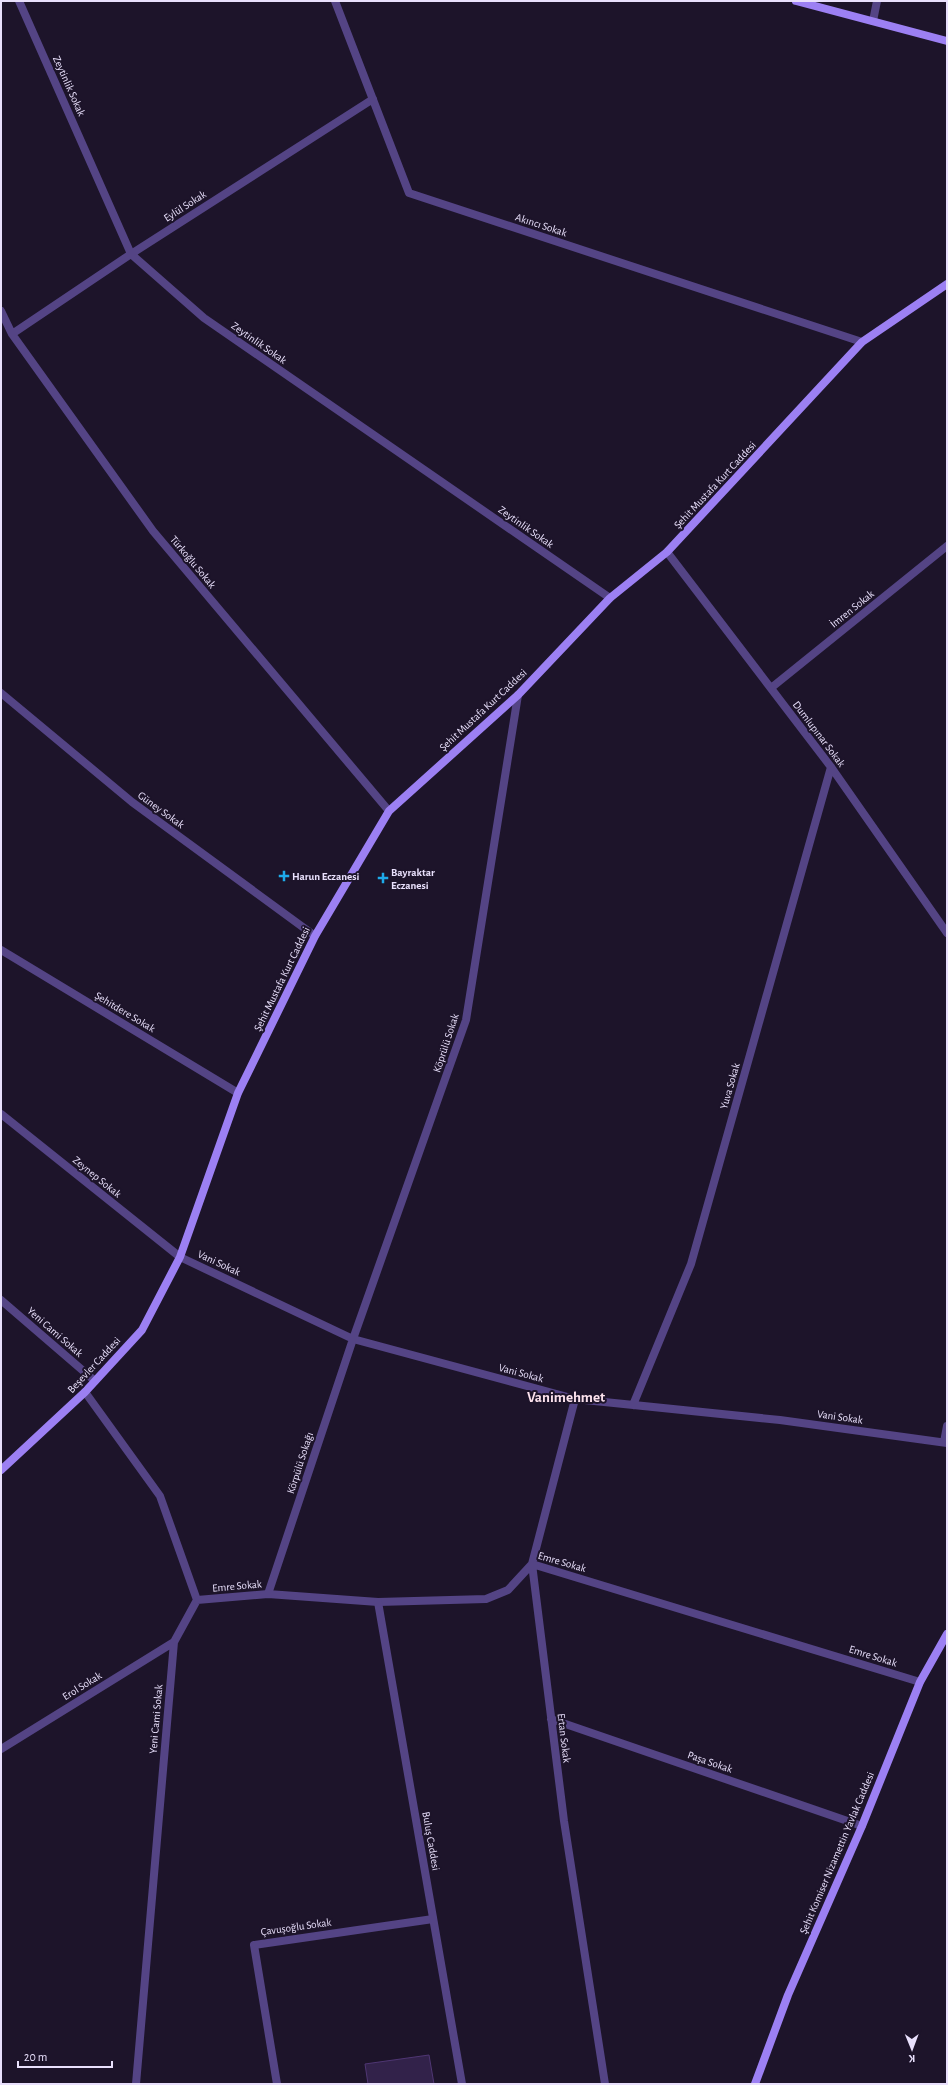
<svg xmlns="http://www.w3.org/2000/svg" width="948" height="2085" viewBox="0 0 948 2085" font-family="'Alegreya Sans',sans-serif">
	<rect width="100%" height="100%" fill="#1d142a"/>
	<path fill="#32224a" stroke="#4f3673" d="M429,2055L434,2084H368L365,2064Z"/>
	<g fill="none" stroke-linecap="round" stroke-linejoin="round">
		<path stroke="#544485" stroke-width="8" d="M19,1L131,254L204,318L610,598
			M335,1L409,193L862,342
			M873,21L877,1
			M1,311L12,334L153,531L389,811
			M12,334L131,254L373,99
			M667,552L831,767L947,933
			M771,688L947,546
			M1,693L132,802L315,936
			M1,950L238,1093
			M1,1114L180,1257L353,1339L575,1399L780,1420L947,1443
			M1,1300L95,1381
			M85,1392L160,1496L197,1600L174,1642L136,2084
			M575,1399L532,1564L564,1821L605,2084
			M633,1405L691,1264L831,767
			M944,1442L947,1426
			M268,1594L353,1339L466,1020L518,695
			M197,1600L268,1594L378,1602L486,1599L508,1590L532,1564L920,1682
			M551,1719L862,1826
			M1,1749L174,1642
			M277,2084L254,1945L433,1919"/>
		<path stroke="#544485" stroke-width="8" d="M378,1602L462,2084"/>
		<path stroke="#9c80f3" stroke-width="8" d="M796,1L947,41
			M1,1470L85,1392L142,1330L180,1257L238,1093L315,936L389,811L518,695L610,598L667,552L862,342L947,284
			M755,2084L788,1995L862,1826L920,1682L947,1634"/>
	</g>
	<g fill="#1eaaea" stroke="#1d142a" stroke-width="1.5">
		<path d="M282 870h4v4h4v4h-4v4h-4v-4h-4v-4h4z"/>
		<path d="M381 872h4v4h4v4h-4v4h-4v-4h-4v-4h4z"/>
	</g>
	<g text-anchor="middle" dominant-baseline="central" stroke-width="4" stroke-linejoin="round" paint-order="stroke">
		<g font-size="11" fill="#e9e0fc" stroke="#1d142a">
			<text transform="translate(69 86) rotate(66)">Zeytinlik Sokak</text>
			<text transform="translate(185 206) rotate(-33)">Eylül Sokak</text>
			<text transform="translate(541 225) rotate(18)">Akıncı Sokak</text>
			<text transform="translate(259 343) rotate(35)">Zeytinlik Sokak</text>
			<text transform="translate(715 485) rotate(-47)">Şehit Mustafa Kurt Caddesi</text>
			<text transform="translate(526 527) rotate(35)">Zeytinlik Sokak</text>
			<text transform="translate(193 562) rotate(50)">Türkoğlu Sokak</text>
			<text transform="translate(852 609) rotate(-39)">İmren Sokak</text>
			<text transform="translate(483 710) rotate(-43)">Şehit Mustafa Kurt Caddesi</text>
			<text transform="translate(819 734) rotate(53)">Dumlupınar Sokak</text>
			<text transform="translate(161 810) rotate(36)">Güney Sokak</text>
			<text transform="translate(282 979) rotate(-64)">Şehit Mustafa Kurt Caddesi</text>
			<text transform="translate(125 1012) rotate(31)">Şehitdere Sokak</text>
			<text transform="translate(446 1043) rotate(-72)">Köprülü Sokak</text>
			<text transform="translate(730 1086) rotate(-74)">Yuva Sokak</text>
			<text transform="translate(97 1177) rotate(39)">Zeynep Sokak</text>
			<text transform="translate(219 1263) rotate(25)">Vani Sokak</text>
			<text transform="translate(55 1332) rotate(41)">Yeni Cami Sokak</text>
			<text transform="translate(94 1365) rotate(-47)">Beşevler Caddesi</text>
			<text transform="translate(521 1373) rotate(15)">Vani Sokak</text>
			<text transform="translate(840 1417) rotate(8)">Vani Sokak</text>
			<text transform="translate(300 1463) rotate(-72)">Körpülü Sokağı</text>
			<text transform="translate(562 1562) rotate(16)">Emre Sokak</text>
			<text transform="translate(237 1586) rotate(-5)">Emre Sokak</text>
			<text transform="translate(873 1656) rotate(17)">Emre Sokak</text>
			<text transform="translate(82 1686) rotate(-32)">Erol Sokak</text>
			<text transform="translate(156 1719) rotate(-85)">Yeni Cami Sokak</text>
			<text transform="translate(564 1738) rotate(83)">Ertan Sokak</text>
			<text transform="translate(710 1762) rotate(19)">Paşa Sokak</text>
			<text transform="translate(431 1841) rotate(80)">Buluş Caddesi</text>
			<text transform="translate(837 1853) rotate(-67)">Şehit Komiser Nizamettin Yavlak Caddesi</text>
			<text transform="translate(296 1927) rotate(-8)">Çavuşoğlu Sokak</text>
		</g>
		<g font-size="11" font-weight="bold" fill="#e9e0fc" stroke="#1d142a" text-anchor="start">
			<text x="391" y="872">Bayraktar<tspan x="391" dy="13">Eczanesi</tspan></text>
			<text x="292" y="876">Harun Eczanesi</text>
		</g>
		<g font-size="15" font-weight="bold" fill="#fce2ed" stroke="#1d142a">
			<text x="566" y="1397">Vanimehmet</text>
		</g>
	</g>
	<rect width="948" height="2085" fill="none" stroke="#e9e0fc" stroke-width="4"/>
	<g transform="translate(912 2049) rotate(179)" stroke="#1d142a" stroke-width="3" paint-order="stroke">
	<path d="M0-3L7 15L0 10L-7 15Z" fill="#e9e0fc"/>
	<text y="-6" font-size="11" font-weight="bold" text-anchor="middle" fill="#e9e0fc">K</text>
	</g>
	<path d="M18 2061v6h94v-6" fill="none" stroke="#e9e0fc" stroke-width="2"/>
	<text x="24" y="2061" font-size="12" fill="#e9e0fc" stroke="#1d142a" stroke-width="3" paint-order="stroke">20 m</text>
</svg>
